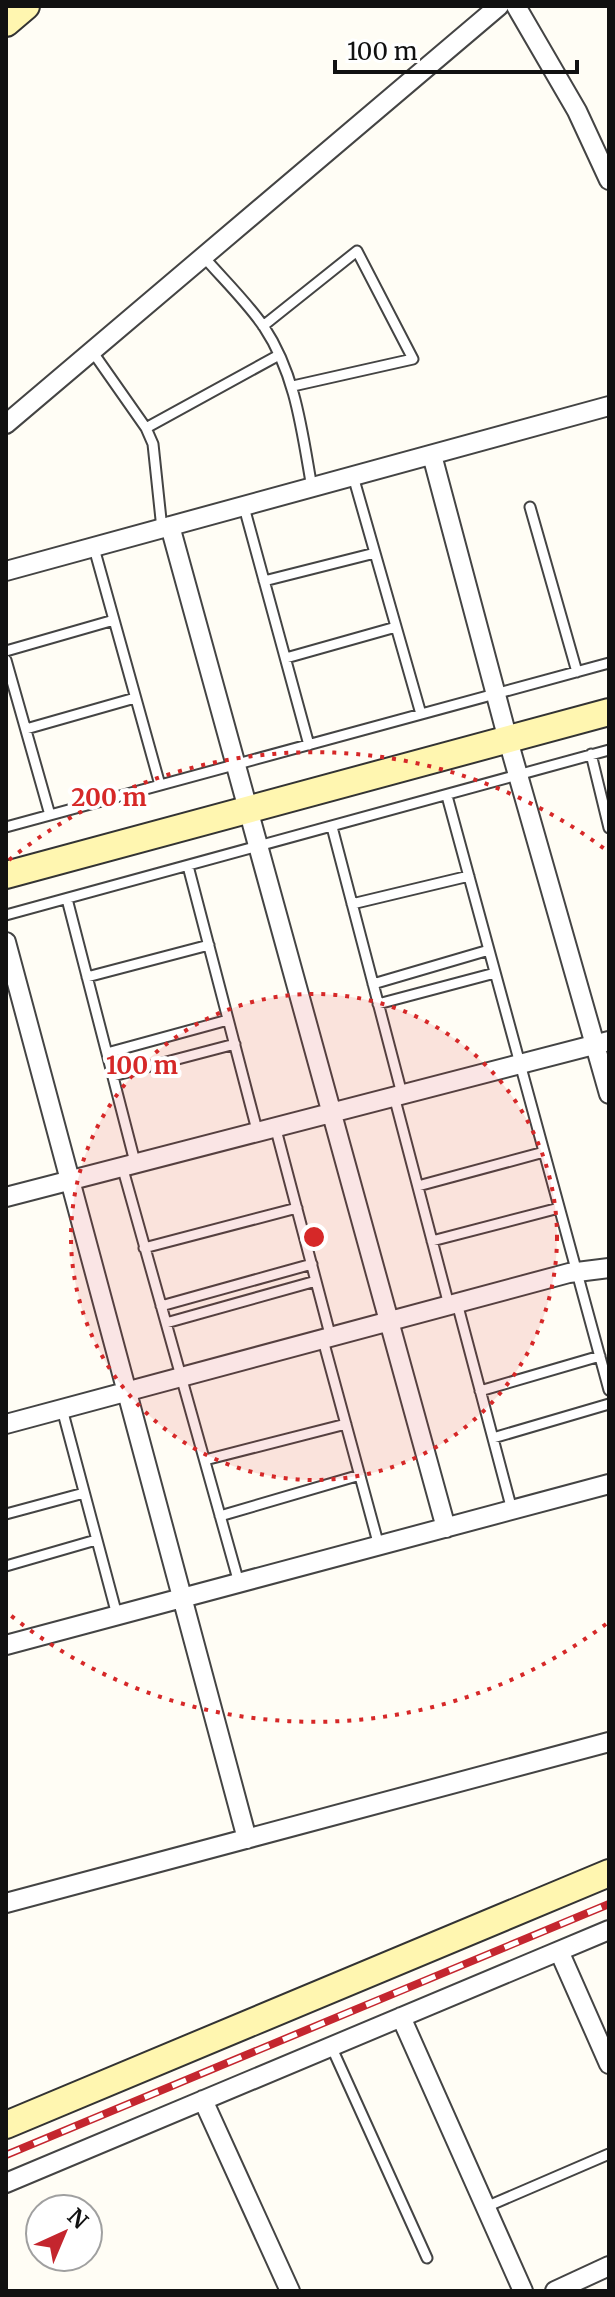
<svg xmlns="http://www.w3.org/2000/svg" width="615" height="2297" viewBox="0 0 615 2297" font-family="Merriweather,serif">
	<rect width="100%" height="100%" fill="#fffdf5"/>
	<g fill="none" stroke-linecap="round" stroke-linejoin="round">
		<defs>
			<path id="lane" d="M203,256C223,279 247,302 264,327C296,375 302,432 312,488
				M263,326L357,251L413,359L293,386
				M92,351L146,428L153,444L162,529
				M146,428L279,355
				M353,476L421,714
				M244,507L309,745
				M530,507L577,672
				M94,548L160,785
				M264,581L375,553
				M6,651L114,620
				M286,658L396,627
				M6,660L50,815
				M26,729L135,698
				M591,754L609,828
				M447,796L609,1390
				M6,827L609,663
				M332,827L402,1094
				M188,866L257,1130
				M67,899L135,1162
				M352,904L469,876
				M6,915L609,750
				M87,977L209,945
				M373,984L489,950
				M378,1004L495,973
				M107,1053L228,1020
				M113,1076L235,1044
				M394,1096L449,1305
				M275,1126L331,1338
				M122,1166L239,1583
				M418,1186L544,1152
				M432,1241L559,1208
				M144,1248L297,1208
				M457,1303L512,1510
				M161,1306L312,1264
				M166,1323L316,1281
				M323,1340L379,1546
				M480,1391L600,1356
				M62,1409L117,1615
				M493,1438L609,1404
				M205,1460L346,1424
				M6,1514L84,1493
				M220,1516L360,1475
				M6,1566L96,1540
				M331,2046L427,2258
				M486,2207L609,2154"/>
			<path id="street" d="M516,6L577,111L609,180
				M6,424L499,6
				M432,455L508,740L609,1094
				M170,526L446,1528
				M6,571L609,406
				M6,942L247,1839
				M6,1197L609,1041
				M6,1424L569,1273L609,1268
				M6,1645L609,1484
				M6,1903L609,1742
				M559,1951L609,2064
				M401,2017L523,2291
				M203,2100L290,2291
				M6,2183L609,1930
				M555,2291L609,2266"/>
			<path id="secondary" d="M6,23L26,6
				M6,875L609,712
				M6,2125L609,1873"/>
		</defs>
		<use href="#lane" stroke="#444" stroke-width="13"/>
		<use href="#street" stroke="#444" stroke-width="22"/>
		<use href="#secondary" stroke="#333" stroke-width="30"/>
		<use href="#lane" stroke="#fff" stroke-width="9"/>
		<use href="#street" stroke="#fff" stroke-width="18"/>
		<use href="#secondary" stroke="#fff6b0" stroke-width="26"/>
		<defs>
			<path id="rail" d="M6,2155L609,1904"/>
		</defs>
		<use href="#rail" stroke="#c4262e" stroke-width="8"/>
		<use href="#rail" stroke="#fff" stroke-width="5" stroke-dasharray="15" stroke-linecap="butt"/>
	</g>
	<circle cx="314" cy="1237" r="243" fill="#d62828" fill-opacity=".12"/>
	<g fill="none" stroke="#d62828" stroke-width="4" stroke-dasharray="4 8">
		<circle cx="314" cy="1237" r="243"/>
		<path d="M606 1624A485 485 0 0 1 9 1614M9 860A485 485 0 0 1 606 850"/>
	</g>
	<circle cx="314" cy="1237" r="12" fill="#d62828" stroke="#fff" stroke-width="4"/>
	<g font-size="24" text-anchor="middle" font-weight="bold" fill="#d62828" stroke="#fff" stroke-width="8" stroke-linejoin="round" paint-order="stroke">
		<text x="109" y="806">200 m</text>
		<text x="142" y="1074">100 m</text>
	</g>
	<rect width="615" height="2297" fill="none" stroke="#111111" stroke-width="16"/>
	<g transform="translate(64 2233) rotate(44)"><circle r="38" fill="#ffffff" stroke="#a0a0a0" stroke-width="2"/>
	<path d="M0-6L14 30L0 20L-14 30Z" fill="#c4262e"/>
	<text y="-12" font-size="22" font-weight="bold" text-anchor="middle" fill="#111111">N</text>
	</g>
	<path d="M335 60v12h242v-12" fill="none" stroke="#111111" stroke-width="4"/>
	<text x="347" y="60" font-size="24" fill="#111111" stroke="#ffffff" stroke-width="6" paint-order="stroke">100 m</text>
</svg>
